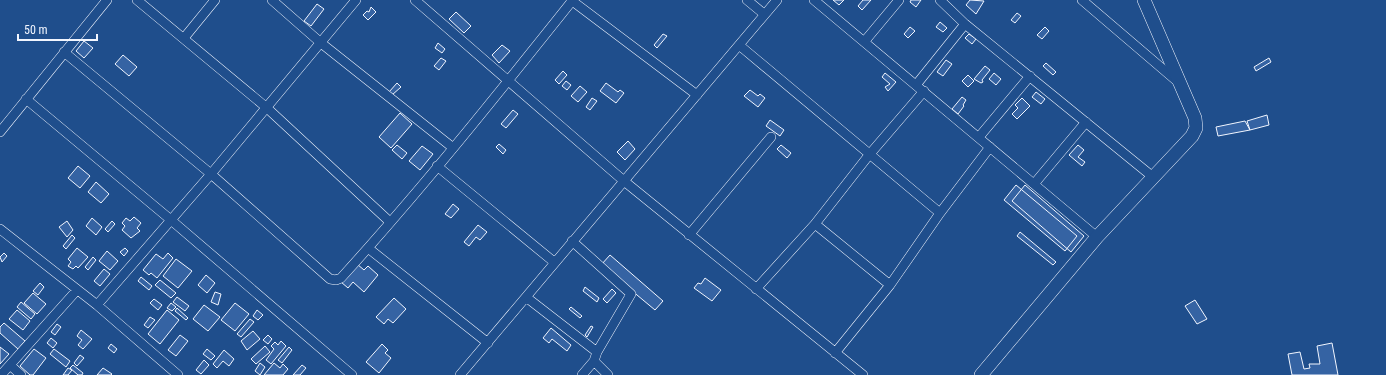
<svg xmlns="http://www.w3.org/2000/svg" width="1386" height="375" viewBox="0 0 1386 375" font-family="'Roboto Condensed',sans-serif">
	<rect width="100%" height="100%" fill="#1f4e8c"/>
	<path fill="#3563a3" stroke="#f2f6ff" d="M833,0H844L839,5Z
		M863,0H871L862,10L858,6Z
		M911,0H921L916,7L910,2Z
		M970,0L984,1L976,14L966,5Z
		M317,4L324,9L311,26L304,21Z
		M371,7L376,12L368,20L363,15L367,11L369,12Z
		M456,12L471,26L464,33L449,19Z
		M1017,13L1021,16L1015,23L1011,20Z
		M940,22L947,28L943,32L936,27Z
		M910,27L915,31L908,38L904,34Z
		M1045,27L1049,31L1042,39L1037,35Z
		M663,34L667,36L657,48L654,45Z
		M969,34L976,39L972,44L965,38Z
		M84,41L93,48L84,58L76,51Z
		M438,43L445,49L442,53L435,48Z
		M502,45L510,51L499,63L492,55Z
		M123,55L137,67L129,76L115,64Z
		M441,58L446,61L439,70L434,66Z
		M1269,58L1271,62L1256,71L1254,67Z
		M946,60L952,64L943,76L937,72Z
		M1046,63L1056,72L1053,75L1043,66Z
		M985,66L990,70L982,80L983,82L981,83L974,79Z
		M563,71L567,75L559,84L555,80Z
		M885,73L896,82L888,91L885,87L890,84L882,77Z
		M994,73L1001,79L996,85L989,79Z
		M968,75L974,81L968,87L962,81Z
		M566,81L571,85L567,90L562,86Z
		M397,83L401,87L392,95L389,92Z
		M606,83L618,92L620,90L624,93L616,103L600,91Z
		M580,86L587,92L578,102L571,96Z
		M750,90L758,96L760,94L765,98L758,107L744,96Z
		M1036,92L1045,99L1041,104L1032,97Z
		M962,97L966,100L963,105L964,106L958,114L952,109Z
		M592,98L597,101L590,110L586,107Z
		M1022,98L1030,106L1017,119L1012,114L1018,108L1015,105Z
		M513,110L518,114L506,128L501,124Z
		M400,113L412,124L391,148L379,137Z
		M1267,115L1269,125L1250,130L1247,121Z
		M770,120L784,130L780,136L766,126Z
		M1245,121L1250,130L1218,136L1216,127Z
		M628,141L635,149L625,160L617,152Z
		M499,144L506,150L503,154L496,147Z
		M397,145L407,153L402,159L392,150Z
		M781,145L791,153L787,158L777,149Z
		M1078,145L1084,150L1078,157L1085,162L1082,166L1069,155Z
		M422,146L433,154L420,170L409,161Z
		M78,166L90,176L80,188L68,178Z
		M96,182L109,194L101,203L88,192Z
		M1016,185L1077,236L1065,251L1004,200Z
		M1025,185L1084,236L1071,252L1012,201Z
		M453,204L459,209L451,218L445,214Z
		M134,217L141,223L137,228L140,231L131,238L122,230L125,226L122,223L126,218L130,221Z
		M92,218L102,227L96,235L86,226Z
		M67,221L73,230L67,237L59,227Z
		M112,221L115,224L108,232L105,229Z
		M478,225L487,232L480,240L476,237L469,246L464,242Z
		M1020,232L1056,262L1053,265L1017,236Z
		M72,235L75,238L66,249L63,246Z
		M77,248L88,257L78,268L76,266L73,269L68,266L71,262L68,259Z
		M125,248L128,251L124,256L120,252Z
		M107,251L118,261L110,270L99,261Z
		M4,253L7,256L2,262L0,257Z
		M168,253L173,258L157,278L151,273L149,275L143,270L156,254L163,259Z
		M610,255L663,301L655,310L601,265Z
		M93,257L96,260L88,270L85,267Z
		M176,259L192,271L178,288L163,276Z
		M357,264L364,270L368,266L378,275L364,292L353,282L348,288L341,282Z
		M104,269L110,274L100,286L94,281Z
		M206,275L215,283L207,293L198,285Z
		M141,277L152,286L149,290L138,281Z
		M705,278L721,290L712,301L694,288L698,283L701,284Z
		M160,280L176,293L171,298L155,285Z
		M40,283L44,287L38,295L33,291Z
		M585,287L599,298L597,302L583,291Z
		M612,289L616,293L607,303L603,299Z
		M215,292L221,294L218,305L211,302Z
		M33,293L46,304L37,314L24,303Z
		M177,297L189,306L185,311L173,302Z
		M394,298L406,309L393,323L388,319L384,324L376,317Z
		M154,299L162,305L158,310L150,303Z
		M1195,300L1207,319L1197,324L1185,306Z
		M21,302L35,314L31,319L17,307Z
		M171,303L176,307L172,311L167,308Z
		M235,303L249,314L235,331L221,320Z
		M204,305L220,317L208,331L193,319Z
		M571,307L582,316L580,318L569,309Z
		M177,308L188,318L186,320L175,311Z
		M17,310L30,321L23,330L9,319Z
		M167,310L179,320L160,344L148,334Z
		M257,310L263,315L258,320L253,316Z
		M150,317L155,320L148,328L144,325Z
		M250,319L254,322L241,337L237,334Z
		M4,323L25,341L18,349L0,333V327Z
		M57,324L61,327L55,335L51,332Z
		M591,326L593,327L587,337L585,335Z
		M551,328L571,345L567,351L552,339L549,343L543,338Z
		M81,330L92,339L83,349L78,345L82,340L77,336Z
		M253,331L260,339L247,350L241,341Z
		M180,335L188,341L176,356L168,350Z
		M268,335L272,339L268,344L263,340Z
		M51,338L57,343L53,348L47,343Z
		M281,341L286,346L271,364L266,360L274,349L271,346L275,342L278,345Z
		M1332,343L1338,375H1292L1288,354L1300,352L1304,369L1310,368L1309,364H1320L1317,346Z
		M111,344L117,349L114,353L108,348Z
		M382,344L388,350L385,353L391,358L379,373L366,362Z
		M265,346L270,352L256,364L251,359Z
		M0,347L9,354L0,364Z
		M289,347L292,350L282,363L278,360Z
		M34,349L46,358L33,375H30L20,366Z
		M54,349L70,361L66,367L50,354Z
		M207,349L215,356L211,360L203,354Z
		M224,350L234,359L229,366L223,361L217,368L213,364Z
		M80,355L84,358L77,366L74,363Z
		M204,360L209,365L201,374L196,370Z
		M260,363L265,367L260,375L255,371Z
		M274,363L280,368L283,364L288,369L283,375H264Z
		M73,365L83,373L82,375H78L70,368Z
		M302,365L306,368L300,375H293Z
		M68,368L72,370L68,375H63Z
		M103,368L112,374L111,375H97Z"/>
	<g fill="none" stroke-linecap="round" stroke-linejoin="round">
		<defs>
			<path id="street" d="M137,0L267,108L390,222
				M272,0L321,43L452,147
				M415,0L624,181L863,375
				M571,0L697,95
				M747,0L764,14
				M814,0L1097,237
				M940,0L965,24L1153,177
				M1082,0L1178,82
				M184,38L215,0
				M864,42L899,0
				M739,45L940,213
				M64,52L211,174L330,279L336,280L341,278C422,189 497,95 572,1
				M916,85L965,24
				M26,99L171,220L352,375
				M0,132L107,0
				M979,137L1030,76
				M437,166L554,262
				M1034,184L1086,122
				M815,224L890,285
				M0,229L97,305L178,375
				M689,235L771,137
				M572,241L631,294L597,352
				M368,248L488,343
				M756,289L815,224L869,155L924,91
				M526,297L597,352L594,361L608,375
				M97,305L211,174L356,0
				M835,353L890,285L940,213L990,147
				M10,365L21,375
				M1,375L77,290
				M460,375L777,0
				M582,375L594,361"/>
			<path id="secondary" d="M981,375L1097,237L1192,136L1196,128L1195,118L1144,0"/>
		</defs>
		<use href="#street" stroke="#f2f6ff" stroke-width="10"/>
		<use href="#secondary" stroke="#f2f6ff" stroke-width="14"/>
		<use href="#street" stroke="#1f4e8c" stroke-width="9"/>
		<use href="#secondary" stroke="#1f4e8c" stroke-width="13"/>
	</g>
	<path d="M18 34v6h79v-6" fill="none" stroke="#f2f6ff" stroke-width="2"/>
	<text x="24" y="34" font-size="12" fill="#f2f6ff" stroke="#1f4e8c" stroke-width="3" paint-order="stroke">50 m</text>
</svg>
